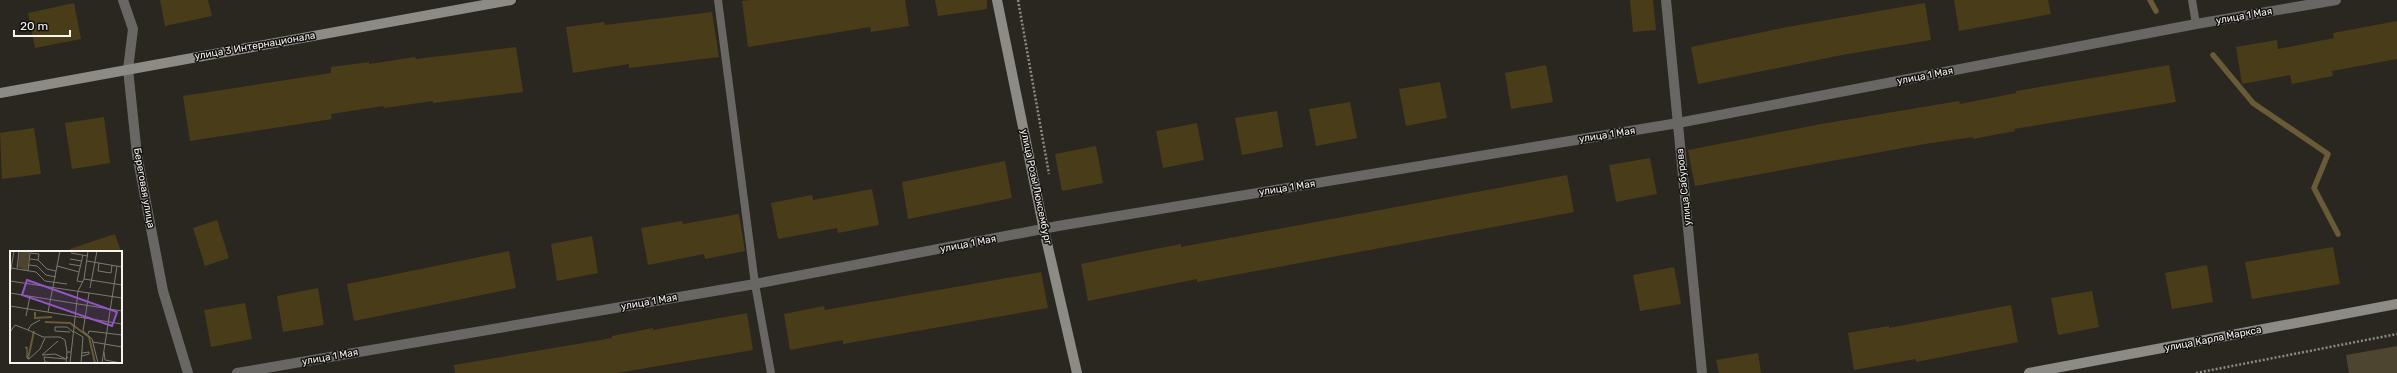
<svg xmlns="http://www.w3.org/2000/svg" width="2397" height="373" viewBox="0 0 2397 373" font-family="Rubik,sans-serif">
	<rect width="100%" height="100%" fill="#2a2721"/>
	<path fill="#4d4530" d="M2397,346V373H2349L2346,355Z"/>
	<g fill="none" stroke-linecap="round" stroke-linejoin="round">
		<path stroke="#695b37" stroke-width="5.5" d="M2150,0L2156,11
			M2213,55L2253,103L2328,154L2314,188L2338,234"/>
	</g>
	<path fill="#493c18" d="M160,0H208L212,16L165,26Z
		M750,0H905L909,26L871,32L870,27L748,47L742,1Z
		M935,0H987V9L938,16Z
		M1630,0H1653L1656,30L1633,32Z
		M1954,0H2048L2051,14L1959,31Z
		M74,3L81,39L35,48L28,13Z
		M1925,3L1931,40L1842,55L1698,84L1691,47L1787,27Z
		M712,12L719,57L629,68V64L573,73L566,27L604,22L605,25Z
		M2397,21V59L2332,71L2333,76L2292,84L2290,75L2242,84L2236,47L2277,40L2278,49L2334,38L2333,33Z
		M516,47L523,92L433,103V101L384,108L383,106L331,114L332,119L190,141L183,96L331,73V67L369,62V64L415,57L416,59Z
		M1546,65L1553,102L1511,109L1505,73Z
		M2169,65L2176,102L2014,129L2015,131L1973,139V137L1925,144L1695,186L1688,150L1821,124L1959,101L1960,104L2016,93V91Z
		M1440,82L1447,118L1406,126L1399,89Z
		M1350,102L1357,138L1316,146L1309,109Z
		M1277,111L1283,147L1242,155L1235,118Z
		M104,117L110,163L72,169L65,123Z
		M1197,123L1204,160L1163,168L1156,131Z
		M34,128L41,174L2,179L0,133Z
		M1096,146L1103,183L1062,191L1055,154Z
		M1650,158L1657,194L1616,202L1609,165Z
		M1005,161L1012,198L908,219L902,182Z
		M1567,175L1574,212L1197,282V279L1088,301L1081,264L1140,252L1181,244V247Z
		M872,189L879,225L838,233L837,228L778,239L771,203L812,195L813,200Z
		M739,214L745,251L705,259L704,254L648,265L641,228L682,221L683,224Z
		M217,220L229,258L205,266L193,228Z
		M115,234L121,252H70V249Z
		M592,236L598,273L557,281L551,244Z
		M2333,247L2340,284L2252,299L2245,262Z
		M509,251L516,288L354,321L347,284Z
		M2207,265L2213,302L2172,309L2165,273Z
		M1674,267L1681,304L1640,311L1633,275Z
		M1041,272L1048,308L843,344V340L790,350L784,314L824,306L825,310Z
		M318,288L324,325L283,332L277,296Z
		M2092,291L2099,327L2058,335L2051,298Z
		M245,303L252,339L211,347L204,310Z
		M2011,305L2018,342L1916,362V359L1854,370L1848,333L1889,326V328Z
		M747,313L753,350L617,373H455L454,365L612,338V336L653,328V330Z
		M1758,353L1761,373H1719L1716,360Z"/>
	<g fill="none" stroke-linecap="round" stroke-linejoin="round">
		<path stroke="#8c8a85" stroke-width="2.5" stroke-dasharray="2 2" stroke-linecap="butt" d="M1018,0L1049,174
			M2196,373L2397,334"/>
		<path stroke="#686763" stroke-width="8" d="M718,0L755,284L771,373
			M2192,0L2196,24"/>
		<path stroke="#686763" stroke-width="10" d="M123,0L133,29L128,69L137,155L163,291L188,373
			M1666,0L1702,373
			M237,373L755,284L1058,226L1678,123L2196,24L2336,0"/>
		<path stroke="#8d8b85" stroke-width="10" d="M997,0L1044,230L1077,373
			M0,93L511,0
			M2029,373L2397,304"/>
	</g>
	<g text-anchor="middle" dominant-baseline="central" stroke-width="3" stroke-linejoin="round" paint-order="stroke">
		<g font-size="10" fill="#f5f3ef" stroke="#11100d">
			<text transform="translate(2244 16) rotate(-10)">улица 1 Мая</text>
			<text transform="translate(255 46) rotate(-10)">улица 3 Интернационала</text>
			<text transform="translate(1925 76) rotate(-11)">улица 1 Мая</text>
			<text transform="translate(1607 135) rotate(-9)">улица 1 Мая</text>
			<text transform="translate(1036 187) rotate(78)">улица Розы Люксембург</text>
			<text transform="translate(1684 187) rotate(-96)">улица Сабурова</text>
			<text transform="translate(144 188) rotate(80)">Береговая улица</text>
			<text transform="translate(1287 188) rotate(-9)">улица 1 Мая</text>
			<text transform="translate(968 244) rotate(-11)">улица 1 Мая</text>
			<text transform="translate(649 302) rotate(-10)">улица 1 Мая</text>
			<text transform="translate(2213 339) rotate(-11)">улица Карла Маркса</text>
			<text transform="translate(330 357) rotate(-10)">улица 1 Мая</text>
		</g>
	</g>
	<g transform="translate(10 251)">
		<rect width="112" height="112" fill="#2a2721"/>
		<path d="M10,0H20L17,20L8,16Z" fill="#4d4530"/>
		<path fill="none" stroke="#695b37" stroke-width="2" d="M25,61V67L42,66M35,71L60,72L79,86L85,112M18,108L24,80"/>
		<path fill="none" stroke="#7b7973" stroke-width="1" d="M61,2L78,5M20,8L28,9L37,18L46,20M60,8L72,10M77,10L112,16M89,12L88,20L101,22L102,14M59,13L71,15M19,14L27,15L36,24L46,26M47,15L69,21L73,4M1,17L26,21L35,30L57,33M7,18L9,0M18,20L20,2L29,3L28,9M69,21L67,30L73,31M0,24L4,0M74,28L112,34M0,30L112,47M80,37L87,0M0,42L112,60M79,42L73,80L82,88L88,112M0,55L112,73M38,61L50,0M16,65L20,45M30,69L21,74L18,79L33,86H50L55,89L57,101M63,80L73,86L71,112M0,81L5,74L18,79M60,81L45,80V76H57L63,81M78,83L79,80L112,84M48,90L32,104L45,103L56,108L58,106M83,91L112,96M15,97L17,96V107L19,108L30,98L35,87M94,101L95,109L111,112M72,105L79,103V101L72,102M46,112L35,111L34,106L55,108M56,112L57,101H61M60,112L68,40L74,28L78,0M92,112L107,15"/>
		<path fill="#9354c9" fill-opacity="0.15" stroke="#9354c9" stroke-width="2" d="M17,29L107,61L102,75L12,44Z"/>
		<rect width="112" height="112" fill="none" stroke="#f5f3ef" stroke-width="2"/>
	</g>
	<path d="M14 30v6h56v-6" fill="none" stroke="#f5f3ef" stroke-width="2"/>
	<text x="20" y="30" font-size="12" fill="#f5f3ef" stroke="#11100d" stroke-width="3" paint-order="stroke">20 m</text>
</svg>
